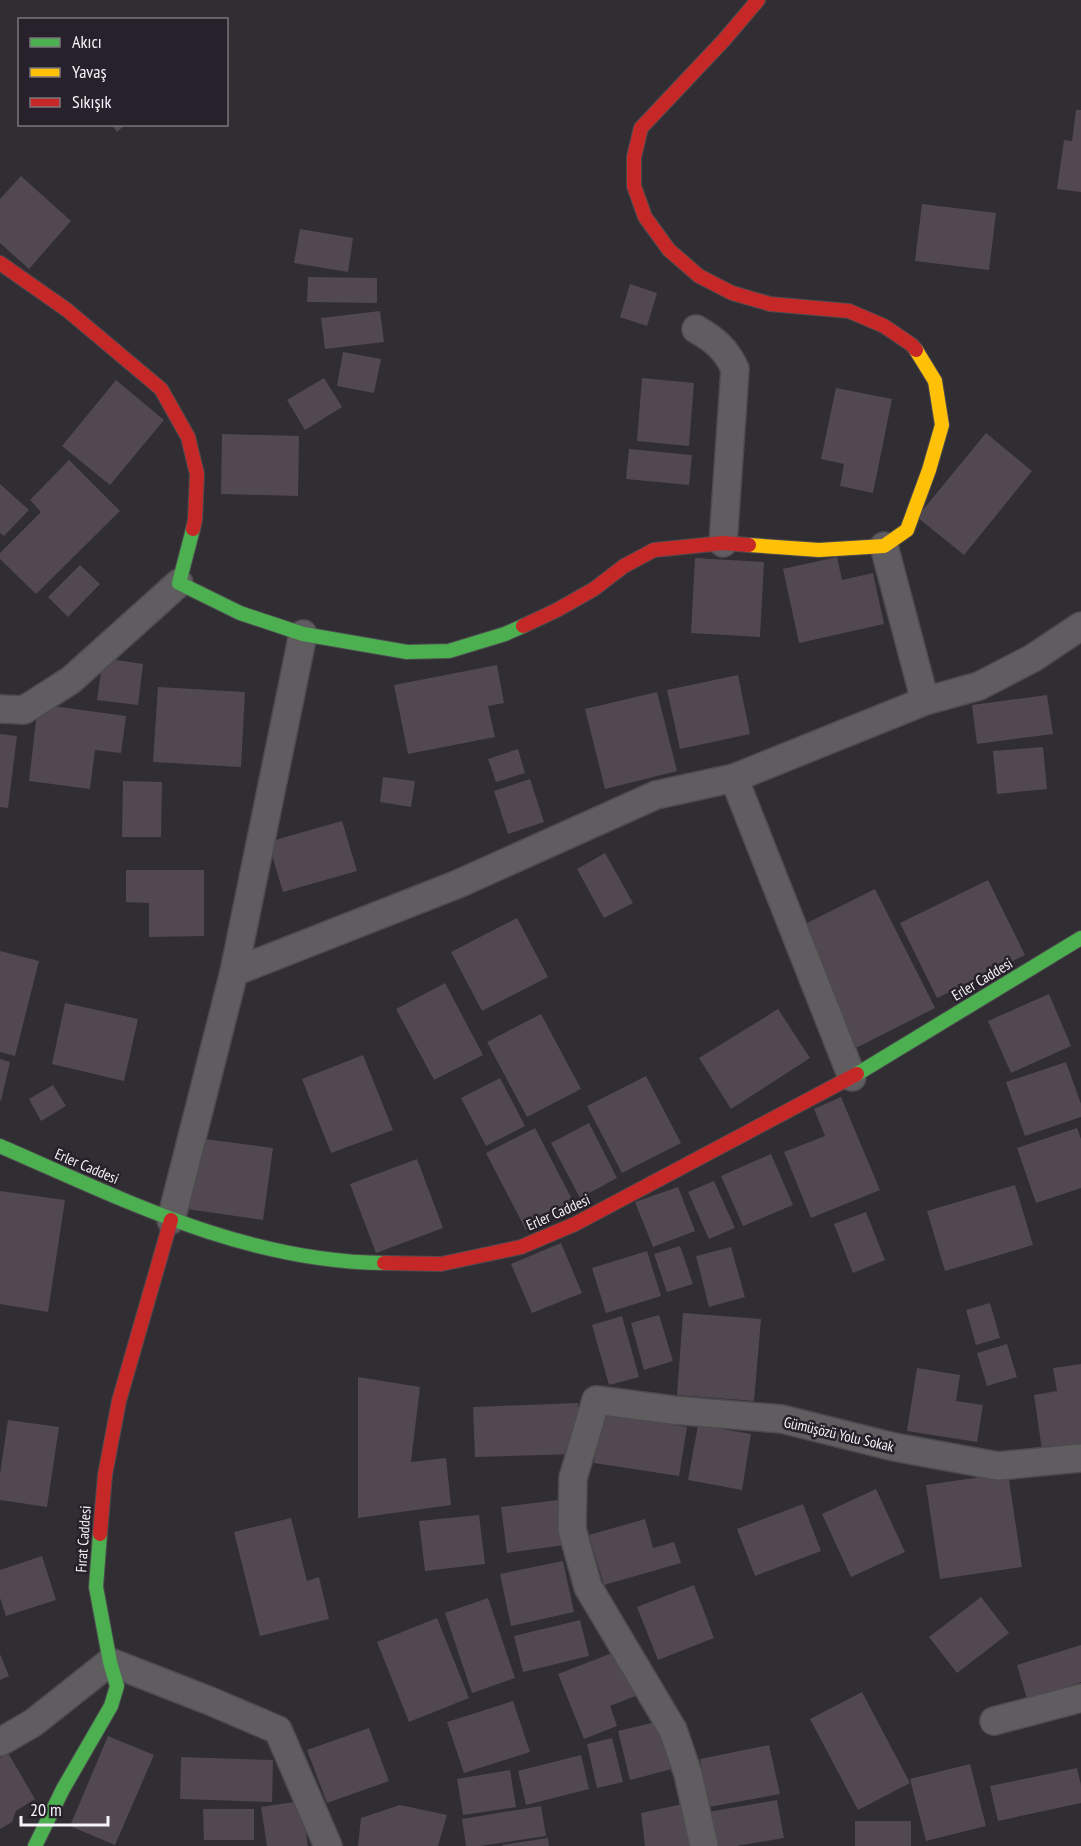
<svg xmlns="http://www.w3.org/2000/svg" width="1081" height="1846" viewBox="0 0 1081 1846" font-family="'PT Sans Narrow',sans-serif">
	<rect width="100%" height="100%" fill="#302d33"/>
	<path fill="#524852" d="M1076,110H1081V192L1057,189L1064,140L1072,141Z
		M111,124H126L117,132Z
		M21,176L71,221L29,269L0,243V199Z
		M922,204L996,213L989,270L915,261Z
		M300,229L353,238L348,272L294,263Z
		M308,277L377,278V303L307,302Z
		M630,284L657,293L647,326L620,317Z
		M380,311L384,342L325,349L321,318Z
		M343,352L381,359L374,393L337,386Z
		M324,378L342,407L305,430L287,400Z
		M642,378L694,383L689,446L637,441Z
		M116,380L164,420L110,485L62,446Z
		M836,388L892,399L873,493L840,486L844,464L821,459Z
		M986,433L1032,471L964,555L917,517Z
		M222,434L299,436L298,496L221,494Z
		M629,449L692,455L689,485L626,479Z
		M69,460L120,511L36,594L0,559V553L41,512L30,500Z
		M0,484L29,510L4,536L0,533Z
		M837,557L842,580L873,573L884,624L799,643L783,569Z
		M695,558L764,562L760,637L691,633Z
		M80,565L100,584L68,617L48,597Z
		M103,658L143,664L138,705L97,700Z
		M497,665L504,703L488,706L495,737L408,754L394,685Z
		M738,675L750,734L680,749L667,690Z
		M158,687L245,692L241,767L153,762Z
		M657,692L677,771L605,789L585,709Z
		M1047,695L1053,734L977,744L972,705Z
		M38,704L126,716L121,753L95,750L90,789L29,781Z
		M0,734L17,736L8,808L0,807Z
		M1043,747L1047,789L997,794L993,751Z
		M518,749L525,773L496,782L488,759Z
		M383,777L415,781L411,807L380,802Z
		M530,779L544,822L508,834L494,791Z
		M123,781L162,782L161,837H122Z
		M342,821L357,871L283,892L268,842Z
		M605,853L633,903L604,918L577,869Z
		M126,870H204V936L149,937V903L126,902Z
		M988,880L1025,955L937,998L900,923Z
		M875,889L935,1008L852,1050L801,926Z
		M517,918L548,977L482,1011L451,952Z
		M0,951L39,961L15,1056L0,1052Z
		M445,983L483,1055L434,1080L396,1009Z
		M1049,994L1071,1046L1011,1073L988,1021Z
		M65,1003L138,1019L124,1081L52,1064Z
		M778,1009L810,1058L731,1109L699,1058Z
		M541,1014L581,1089L527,1117L487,1042Z
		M363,1055L393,1130L331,1153L302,1079Z
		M0,1059L10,1062L1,1101L0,1100Z
		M1066,1062L1081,1104V1117L1025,1136L1006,1082Z
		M646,1076L681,1143L622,1173L587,1106Z
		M500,1078L525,1126L486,1146L461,1098Z
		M53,1085L66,1106L41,1121L29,1099Z
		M841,1097L880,1190L811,1218L784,1152L825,1136L814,1109Z
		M589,1123L617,1178L580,1198L551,1143Z
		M535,1128L575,1205L526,1230L486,1153Z
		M1077,1128L1081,1139V1188L1036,1203L1017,1148Z
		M197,1138L273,1148L263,1220L187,1209Z
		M771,1154L793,1205L743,1226L721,1176Z
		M417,1159L443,1228L376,1253L350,1184Z
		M714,1181L735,1228L709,1239L688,1192Z
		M1015,1185L1033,1245L945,1271L927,1211Z
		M678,1187L695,1231L653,1247L635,1202Z
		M0,1191L65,1200L48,1312L0,1304Z
		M866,1212L885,1260L853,1273L834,1224Z
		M561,1243L582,1293L532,1313L511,1264Z
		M680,1246L693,1284L667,1292L654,1254Z
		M731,1247L745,1297L709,1307L696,1256Z
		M647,1251L661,1296L606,1313L592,1268Z
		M990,1303L1000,1338L976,1345L966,1310Z
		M683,1313L761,1319L754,1401L677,1395Z
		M659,1315L673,1361L644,1370L631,1323Z
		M622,1316L639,1377L609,1385L592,1325Z
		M1007,1344L1017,1377L987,1386L977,1353Z
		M1081,1364V1444L1042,1450L1034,1395L1057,1391L1053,1368Z
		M917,1368L960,1375L956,1401L983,1405L977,1442L907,1431Z
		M358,1377L420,1387L411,1462L446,1458L451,1505L358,1518Z
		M578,1403L579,1454L475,1457L473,1407Z
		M601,1414L687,1427L679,1476L594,1463Z
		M8,1420L59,1427L47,1507L0,1500V1474Z
		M698,1425L751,1434L742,1490L688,1480Z
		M1008,1473L1022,1567L940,1579L926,1485Z
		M876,1489L905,1552L851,1577L822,1514Z
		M558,1500L565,1545L507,1553L501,1507Z
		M803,1504L821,1551L755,1576L737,1529Z
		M479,1515L485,1564L425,1571L419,1521Z
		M291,1518L307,1581L319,1577L329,1619L260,1636L234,1532Z
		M645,1519L653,1548L674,1542L681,1563L604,1585L589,1535Z
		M42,1556L56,1600L6,1616L0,1598V1570Z
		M563,1561L574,1612L511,1626L500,1574Z
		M694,1585L714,1638L658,1660L637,1607Z
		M981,1597L1009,1633L957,1673L929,1637Z
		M488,1598L515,1678L472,1693L445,1613Z
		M437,1618L469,1698L409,1722L377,1642Z
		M580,1620L589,1656L523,1672L514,1636Z
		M1081,1645V1682L1027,1699L1017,1665Z
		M620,1650L638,1695L610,1706L617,1726L584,1739L558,1674Z
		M0,1654L9,1676L0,1680Z
		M862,1692L910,1783L858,1810L810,1719Z
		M513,1701L530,1752L464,1773L447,1722Z
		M660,1721L672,1769L630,1780L618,1731Z
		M369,1728L389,1781L327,1803L307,1750Z
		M108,1736L154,1755L115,1845L70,1826Z
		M612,1738L623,1782L597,1788L587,1744Z
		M769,1745L780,1794L709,1807L700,1759Z
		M8,1753L35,1799L16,1811L12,1822L0,1829V1758Z
		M581,1755L589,1789L526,1805L518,1771Z
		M181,1757L273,1760L272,1802L180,1799Z
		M970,1764L986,1826L926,1841L910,1779Z
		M1077,1768L1081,1785V1803L998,1821L990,1786Z
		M510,1770L516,1807L463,1815L457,1779Z
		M777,1800L784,1838L736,1846H714L708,1812Z
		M301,1801L308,1846H267L261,1807Z
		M692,1802L699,1846H645L641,1813Z
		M400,1805L447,1815L438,1846H358L361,1818Z
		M541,1806L546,1836L480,1846H466L462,1819Z
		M203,1809H254V1840H204Z
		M855,1821H911V1846H855Z
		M548,1838L549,1846H502V1845Z"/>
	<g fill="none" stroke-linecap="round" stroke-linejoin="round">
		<defs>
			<path id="street" d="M696,329C715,340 726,349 735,369L723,543
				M884,546L925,701
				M0,709L24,710L71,680L179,583
				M734,778L852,1077
				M234,972L458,884L656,795L734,778L925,701L979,686L1033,658L1081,626
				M171,1220L234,972L303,634
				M994,1721L1081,1698
				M0,1742L33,1723L110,1662L210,1701L278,1730L328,1846
				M704,1846L688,1774L673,1730L588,1587L572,1529L573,1478L596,1400L673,1410L782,1419L894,1447L998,1466L1081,1458"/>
			<path id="fast" d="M193,529L179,583L240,613L303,634L407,652L449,651L505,634L523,626
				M857,1074L1081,938
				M0,1146C124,1200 246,1262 384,1263
				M35,1846L63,1789L111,1706L117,1686L110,1662L96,1587L100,1534"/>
			<path id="slow" d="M749,545L819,550L884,546L907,530L929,470L942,425L935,381L916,350"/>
			<path id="jam" d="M758,0L724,40L641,128L634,157V186L645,217L669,250L699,276L732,293L770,304L849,311L884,326L912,345L916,350
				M0,263L67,310L161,389L188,437L197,474L195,520L193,529
				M523,626L557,610L594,589L624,566L654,550L723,543L749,545
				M384,1263L441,1264L521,1247L575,1224L857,1074
				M100,1534L105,1475L119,1401L171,1220"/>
		</defs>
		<use href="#street" stroke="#4d4b4f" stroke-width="30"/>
		<use href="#fast" stroke="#4d4b4f" stroke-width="16"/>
		<use href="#slow" stroke="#4d4b4f" stroke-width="16"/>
		<use href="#jam" stroke="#4d4b4f" stroke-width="16"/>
		<use href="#street" stroke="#5f5d60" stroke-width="27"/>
		<use href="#fast" stroke="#4caf50" stroke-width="14"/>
		<use href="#slow" stroke="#ffc107" stroke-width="14"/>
		<use href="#jam" stroke="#c62828" stroke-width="14"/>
	</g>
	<g text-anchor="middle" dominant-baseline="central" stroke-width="5" stroke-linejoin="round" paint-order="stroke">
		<g font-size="15" fill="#f6f2f9" stroke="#27212b">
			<text transform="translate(982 979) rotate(-31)">Erler Caddesi</text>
			<text transform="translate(87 1166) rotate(23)">Erler Caddesi</text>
			<text transform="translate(558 1212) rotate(-24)">Erler Caddesi</text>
			<text transform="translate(839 1434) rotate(13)">Gümüşözü Yolu Sokak</text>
			<text transform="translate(83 1539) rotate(-86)">Fırat Caddesi</text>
		</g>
	</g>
	<rect x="18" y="18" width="210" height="108" fill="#27212b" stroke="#7a757d" stroke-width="1.5"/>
	<rect x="30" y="38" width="30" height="9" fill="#4caf50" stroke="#7a757d" stroke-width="1.5"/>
	<text x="72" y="48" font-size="18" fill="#f6f2f9">Akıcı</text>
	<rect x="30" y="68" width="30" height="9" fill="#ffc107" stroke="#7a757d" stroke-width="1.5"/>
	<text x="72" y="78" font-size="18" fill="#f6f2f9">Yavaş</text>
	<rect x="30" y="98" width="30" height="9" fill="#c62828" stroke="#7a757d" stroke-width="1.5"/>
	<text x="72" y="108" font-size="18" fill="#f6f2f9">Sıkışık</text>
	<path d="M21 1816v9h87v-9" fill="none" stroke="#f6f2f9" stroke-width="3"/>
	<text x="30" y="1816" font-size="18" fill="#f6f2f9" stroke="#27212b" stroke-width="4.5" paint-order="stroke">20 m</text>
</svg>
